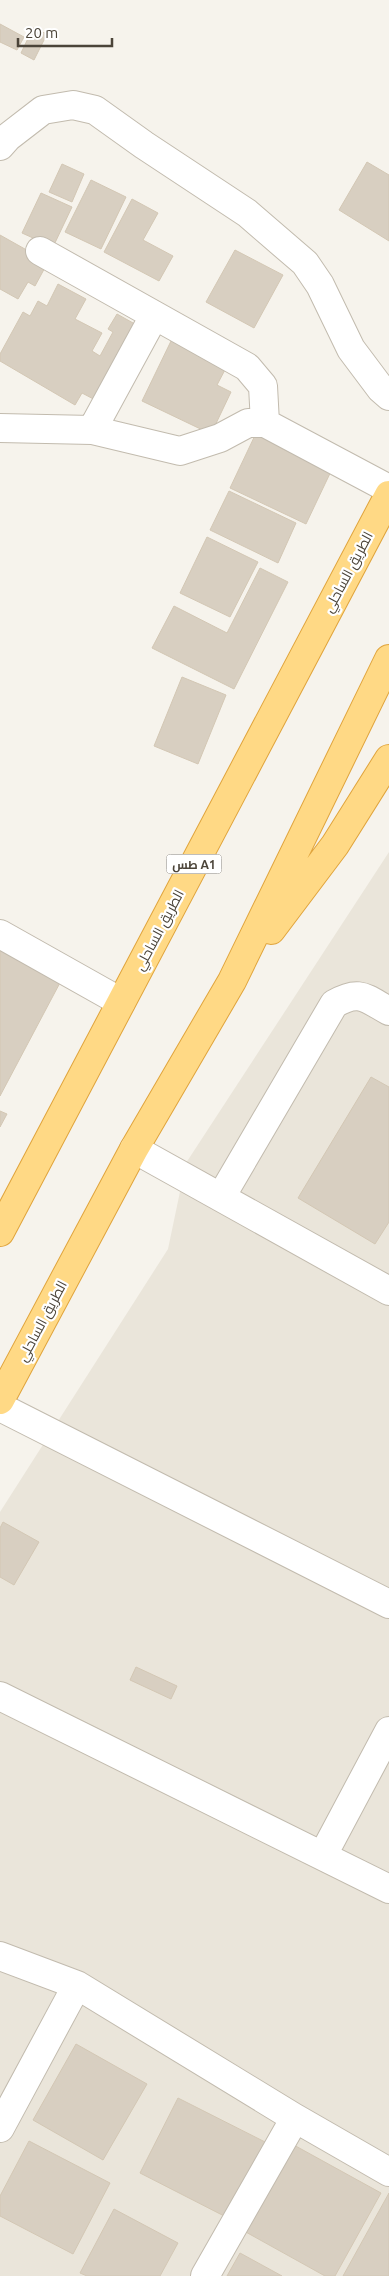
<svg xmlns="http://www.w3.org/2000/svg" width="389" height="2276" viewBox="0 0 389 2276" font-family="Ubuntu,Cairo,sans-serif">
	<rect width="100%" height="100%" fill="#f6f3ec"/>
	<path fill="#eae5da" d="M389,852V2276H0V1512L168,1249L186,1163Z"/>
	<path fill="#d8cfc1" stroke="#d3c7b4" d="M0,24L24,37L17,50L0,42Z
		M33,28L47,34L34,60L21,53Z
		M367,162L389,175V241L339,210Z
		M62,164L84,174L72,202L49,192Z
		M91,180L126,197L101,249L65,232Z
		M41,193L72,207L53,247L22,233Z
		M132,199L158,213L143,240L173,256L159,281L104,252Z
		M0,235L48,262L35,286L28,282L18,299L0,289Z
		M235,250L283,275L254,328L206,302Z
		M58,284L86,299L75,319L102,333L92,351L100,356L113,332L108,329L117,314L142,328L101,403L82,393L75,405L0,361V354L23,312L30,316L38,301L47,306Z
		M172,339L227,366L217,385L231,392L211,434L142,401Z
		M258,429L334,465L306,524L230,488Z
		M229,491L296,523L278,563L210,530Z
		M207,537L258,562L230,617L180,593Z
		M260,568L288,582L234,689L152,648L174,606L227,633Z
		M182,677L226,695L198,764L154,746Z
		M0,947L62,979L0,1096Z
		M371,1077L389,1087V1222L375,1244L298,1198Z
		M0,1111L7,1114L0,1127Z
		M3,1522L39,1542L14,1585L0,1577V1528Z
		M136,1667L177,1686L171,1699L130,1680Z
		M76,2044L147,2084L103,2160L33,2120Z
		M178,2098L269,2144L230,2219L140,2173Z
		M29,2141L110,2183L73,2254L0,2216V2196Z
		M292,2144L381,2193L335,2276H325L244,2231Z
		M389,2193V2276H343Z
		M114,2209L178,2243L160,2276H87L80,2273Z
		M240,2253L282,2276H227Z"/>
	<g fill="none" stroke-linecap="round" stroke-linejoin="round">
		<defs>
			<path id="minor" d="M0,146L8,137L43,110L73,105L95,110L144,145L247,213L305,263L320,285L351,349L381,389L389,396
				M40,251L247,367L263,386L265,423
				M0,428L92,430L180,451L220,438L248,423H265L389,489
				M92,430L154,316
				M0,934L121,1002
				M134,1149L389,1291
				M221,1197L334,1004C360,989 365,998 389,1011
				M0,1407L389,1604
				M0,1696L389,1889
				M323,1855L389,1731
				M0,1956L77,1985L295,2118L389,2172
				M0,2128L77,1985
				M205,2276L295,2118"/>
			<path id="trunk" d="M271,930L335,845L389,759
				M0,1232L389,495
				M0,1400L134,1149L232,981L389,659"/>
		</defs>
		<use href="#minor" stroke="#c2bbae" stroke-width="30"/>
		<use href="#trunk" stroke="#e0a43c" stroke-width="30"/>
		<use href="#minor" stroke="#fff" stroke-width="28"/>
		<use href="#trunk" stroke="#ffd985" stroke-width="28"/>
	</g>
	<g text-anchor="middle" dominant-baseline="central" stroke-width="4.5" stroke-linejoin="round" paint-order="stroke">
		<rect fill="#fff" stroke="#817c74" stroke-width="1" x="166.5" y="854.5" width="55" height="19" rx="4"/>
		<g font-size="12" font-weight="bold" fill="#4b4439">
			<text x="194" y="864">طس A1</text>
		</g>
		<g font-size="14" fill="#4b4439" stroke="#fff">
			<text transform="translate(348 572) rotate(-62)">الطريق الساحلي</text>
			<text transform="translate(159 930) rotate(-62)">الطريق الساحلي</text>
			<text transform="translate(42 1321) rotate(-62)">الطريق الساحلي</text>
		</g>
	</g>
	<path d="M18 38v8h94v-8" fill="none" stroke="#4b4439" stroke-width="2.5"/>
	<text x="25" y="38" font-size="15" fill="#4b4439" stroke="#ffffff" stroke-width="4" paint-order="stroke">20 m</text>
</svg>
